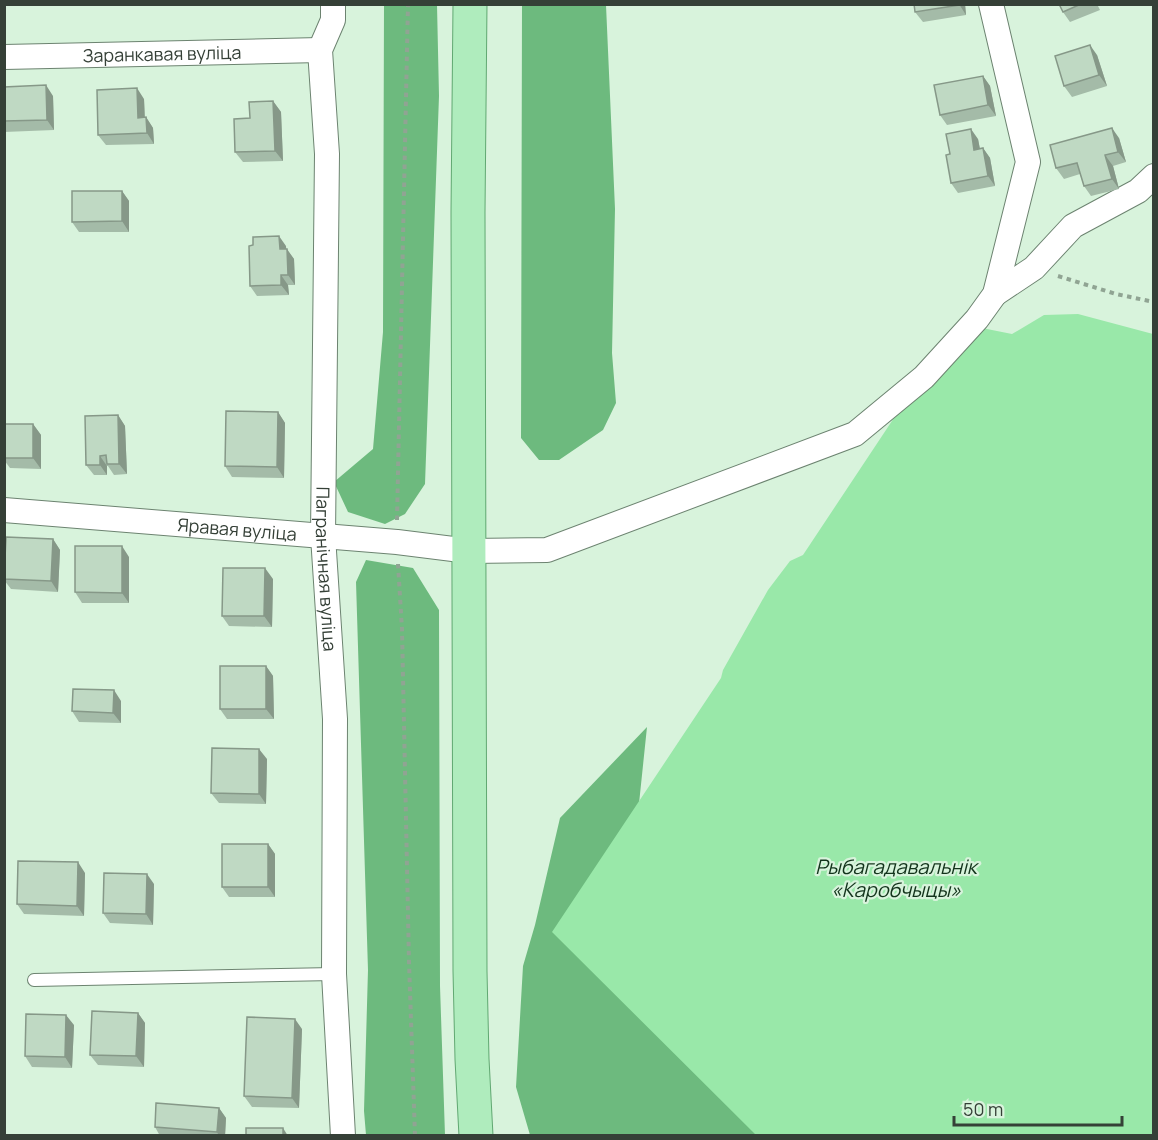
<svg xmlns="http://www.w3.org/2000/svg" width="1158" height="1140" viewBox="0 0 1158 1140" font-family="Manrope,sans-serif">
	<rect width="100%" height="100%" fill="#d8f3dc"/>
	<path fill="#6dba7e" d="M384,5H437L439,96L425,484L405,514L385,524L348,512L334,482L373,449L383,332Z
		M522,5H606L615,209L612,353L616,403L603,430L559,460H539L521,438Z
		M366,560L413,568L439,610L440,986L445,1135H366L364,1111L368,970L356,582Z
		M647,727L635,842L829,1135H530L516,1087L523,966L535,925L560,818Z"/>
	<path fill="#99e8a9" d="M1078,314L1153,334V1135H756L552,932L721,678L723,670L768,590L790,561L803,555L957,323L1012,334L1044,315Z"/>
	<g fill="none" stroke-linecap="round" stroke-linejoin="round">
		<defs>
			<path id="service" d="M34,980L334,974"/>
			<g id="minor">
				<path id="s1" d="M333,4V20L320,50L327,154L323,536L335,719L334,974L343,1136"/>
				<path id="s2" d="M4,57L320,50"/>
				<path d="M995,294L1034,268L1073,226L1138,191L1154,176"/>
				<path id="s3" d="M4,510L397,542L469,551L547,550L855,434L924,377L977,319L995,294L1028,162L991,4"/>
			</g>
			<path id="primary" d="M470,4L468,212L470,971L472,1059L476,1136"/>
		</defs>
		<use href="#service" stroke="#6c8370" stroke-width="14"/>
		<use href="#minor" stroke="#6c8370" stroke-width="26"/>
		<use href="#primary" stroke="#61a872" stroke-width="35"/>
		<path stroke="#90a493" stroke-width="4" stroke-dasharray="4.5 4.5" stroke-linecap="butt" d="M1058,276L1116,294L1154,302
			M397,520L408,4
			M398,564L402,629L409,962L415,1136"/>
		<use href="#service" stroke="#fff" stroke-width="12"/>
		<use href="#minor" stroke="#fff" stroke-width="24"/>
		<use href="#primary" stroke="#afecbd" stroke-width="33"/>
	</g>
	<path fill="#a4bba8" d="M914,4H965L966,15L923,22L915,12Z
		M1059,4H1097L1100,10L1070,22L1063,12Z
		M1097,55L1107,86L1072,97L1064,86Z
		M983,76L990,86L996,116L947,125L940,115Z
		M4,87L53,96L54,130L4,132Z
		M144,99L145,117H146L153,128L154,144L106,145L98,135Z
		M273,101L281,112L283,161L243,162L235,152L250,118Z
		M1119,138L1126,162L1113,166L1119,189L1091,196L1084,186L1080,174L1064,179L1056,168Z
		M978,139L980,149L983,148L990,158L995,186L958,193L951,183L950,154Z
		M122,191L129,201V232H79L72,222Z
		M286,246V249L294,259L295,285H288L289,295L257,296L250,286Z
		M278,412L285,423L284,478L232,477L225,466Z
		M118,415L125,426L127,474L114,475L108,466H107V475H94L86,465Z
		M4,424H33L41,435V469L10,468L4,460Z
		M53,539L60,550L58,592L11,589L4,580V564Z
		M129,557V603H82L75,592Z
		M273,579L272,627L229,626L222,616Z
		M266,666L273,676L274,719H227L220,709Z
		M121,701V723L79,722L72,711Z
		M267,759L266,804L219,803L211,793Z
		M268,844L275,854V897H229L222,887Z
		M85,873L84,916L24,914L17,904Z
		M154,884L153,925L110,923L103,913Z
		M138,1013L145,1023L144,1067L98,1065L90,1055Z
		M74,1025L72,1068L32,1067L25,1056Z
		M302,1029L299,1108L252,1107L244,1096Z
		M219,1108L226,1118L225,1136H160L155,1127Z"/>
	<path fill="#869888" d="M959,4H965L966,15Z
		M1090,45L1097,55L1107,86L1099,75Z
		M983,76L990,86L996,116L988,105Z
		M46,85L53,96L54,130L47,120Z
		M137,88L144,99L145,128L138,118Z
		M273,101L281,112L283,161L275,151Z
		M146,117L153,128L154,144L147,133Z
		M1112,128L1119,138L1126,162L1118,152Z
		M971,129L978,139L982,160L974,150Z
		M983,148L990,158L995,186L988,176Z
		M1105,155L1113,166L1119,189L1112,179Z
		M122,191L129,201V232L122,221Z
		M279,236L286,246L287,260L280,249Z
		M287,249L294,259L295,285L288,275Z
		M281,275L288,285L289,295L281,285Z
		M278,412L285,423L284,478L277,467Z
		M118,415L125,426L127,474L119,464Z
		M33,424L41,435V469L33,458Z
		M100,456L107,466V475L100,465Z
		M53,539L60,550L58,592L51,581Z
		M122,546L129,557V603L122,593Z
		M265,568L273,579L272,627L264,616Z
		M266,666L273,676L274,719L266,709Z
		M114,690L121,701V723L113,713Z
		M259,749L267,759L266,804L259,794Z
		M268,844L275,854V897L268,887Z
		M78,862L85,873L84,916L77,906Z
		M147,874L154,884L153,925L146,914Z
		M138,1013L145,1023L144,1067L136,1056Z
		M66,1015L74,1025L72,1068L65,1057Z
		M295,1019L302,1029L299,1108L292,1098Z
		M219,1108L226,1118L225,1136H219L217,1132Z
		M283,1128L288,1136H283Z"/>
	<path fill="#bfd9c3" stroke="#869888" stroke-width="1.5" d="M914,4H959V5L915,12Z
		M1059,4H1081L1063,12Z
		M1090,45L1099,75L1064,86L1055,56Z
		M983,76L988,105L940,115L934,85Z
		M46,85L47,120L4,121V87Z
		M137,88L138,118L146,117L147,133L98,135L97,90Z
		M273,101L275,151L235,152L234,119L250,118L249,102Z
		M1112,128L1118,152L1105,155L1112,179L1084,186L1077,163L1056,168L1050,145Z
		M971,129L974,150L983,148L988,176L951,183L946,155L950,154L946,134Z
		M72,191H122V221L72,222Z
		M279,236L280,249H287L288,275H281V285L250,286L249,246L253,245V237Z
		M226,411L278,412L277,467L225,466Z
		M118,415L119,464H107L106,455L100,456V465H86L85,416Z
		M4,424H33V458H4Z
		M6,537L53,539L51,581L4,579Z
		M75,546H122V593L75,592Z
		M223,568H265L264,616H222Z
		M220,666H266V709H220Z
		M73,689L114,690L113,713L72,711Z
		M212,748L259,749V794L211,793Z
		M222,844H268V887H222Z
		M18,861L78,862L77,906L17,904Z
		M104,873L147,874L146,914L103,913Z
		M92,1011L138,1013L136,1056L90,1055Z
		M26,1014L66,1015L65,1057L25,1056Z
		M247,1017L295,1019L292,1098L244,1096Z
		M156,1103L219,1108L217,1132L155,1127Z
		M246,1128H283V1136H246Z"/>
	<g text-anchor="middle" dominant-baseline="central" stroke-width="4.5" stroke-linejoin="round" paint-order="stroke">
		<g font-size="18" fill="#354037" stroke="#d8f3dc">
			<text stroke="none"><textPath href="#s2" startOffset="158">Заранкавая вуліца</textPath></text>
			<text stroke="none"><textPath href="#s3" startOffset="234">Яравая вуліца</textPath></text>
			<text stroke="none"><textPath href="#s1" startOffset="568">Пагранічная вуліца</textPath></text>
		</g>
		<g font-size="20" font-style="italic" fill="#12331b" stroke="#d8f3dc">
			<text x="896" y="866">Рыбагадавальнік<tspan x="896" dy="23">«Каробчыцы»</tspan></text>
		</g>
	</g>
	<rect width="1158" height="1140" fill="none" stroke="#354037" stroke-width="12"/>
	<path d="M954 1116v9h168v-9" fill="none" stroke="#354037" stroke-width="3"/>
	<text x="963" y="1116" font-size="18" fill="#354037" stroke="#d8f3dc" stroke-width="4.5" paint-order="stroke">50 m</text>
</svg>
